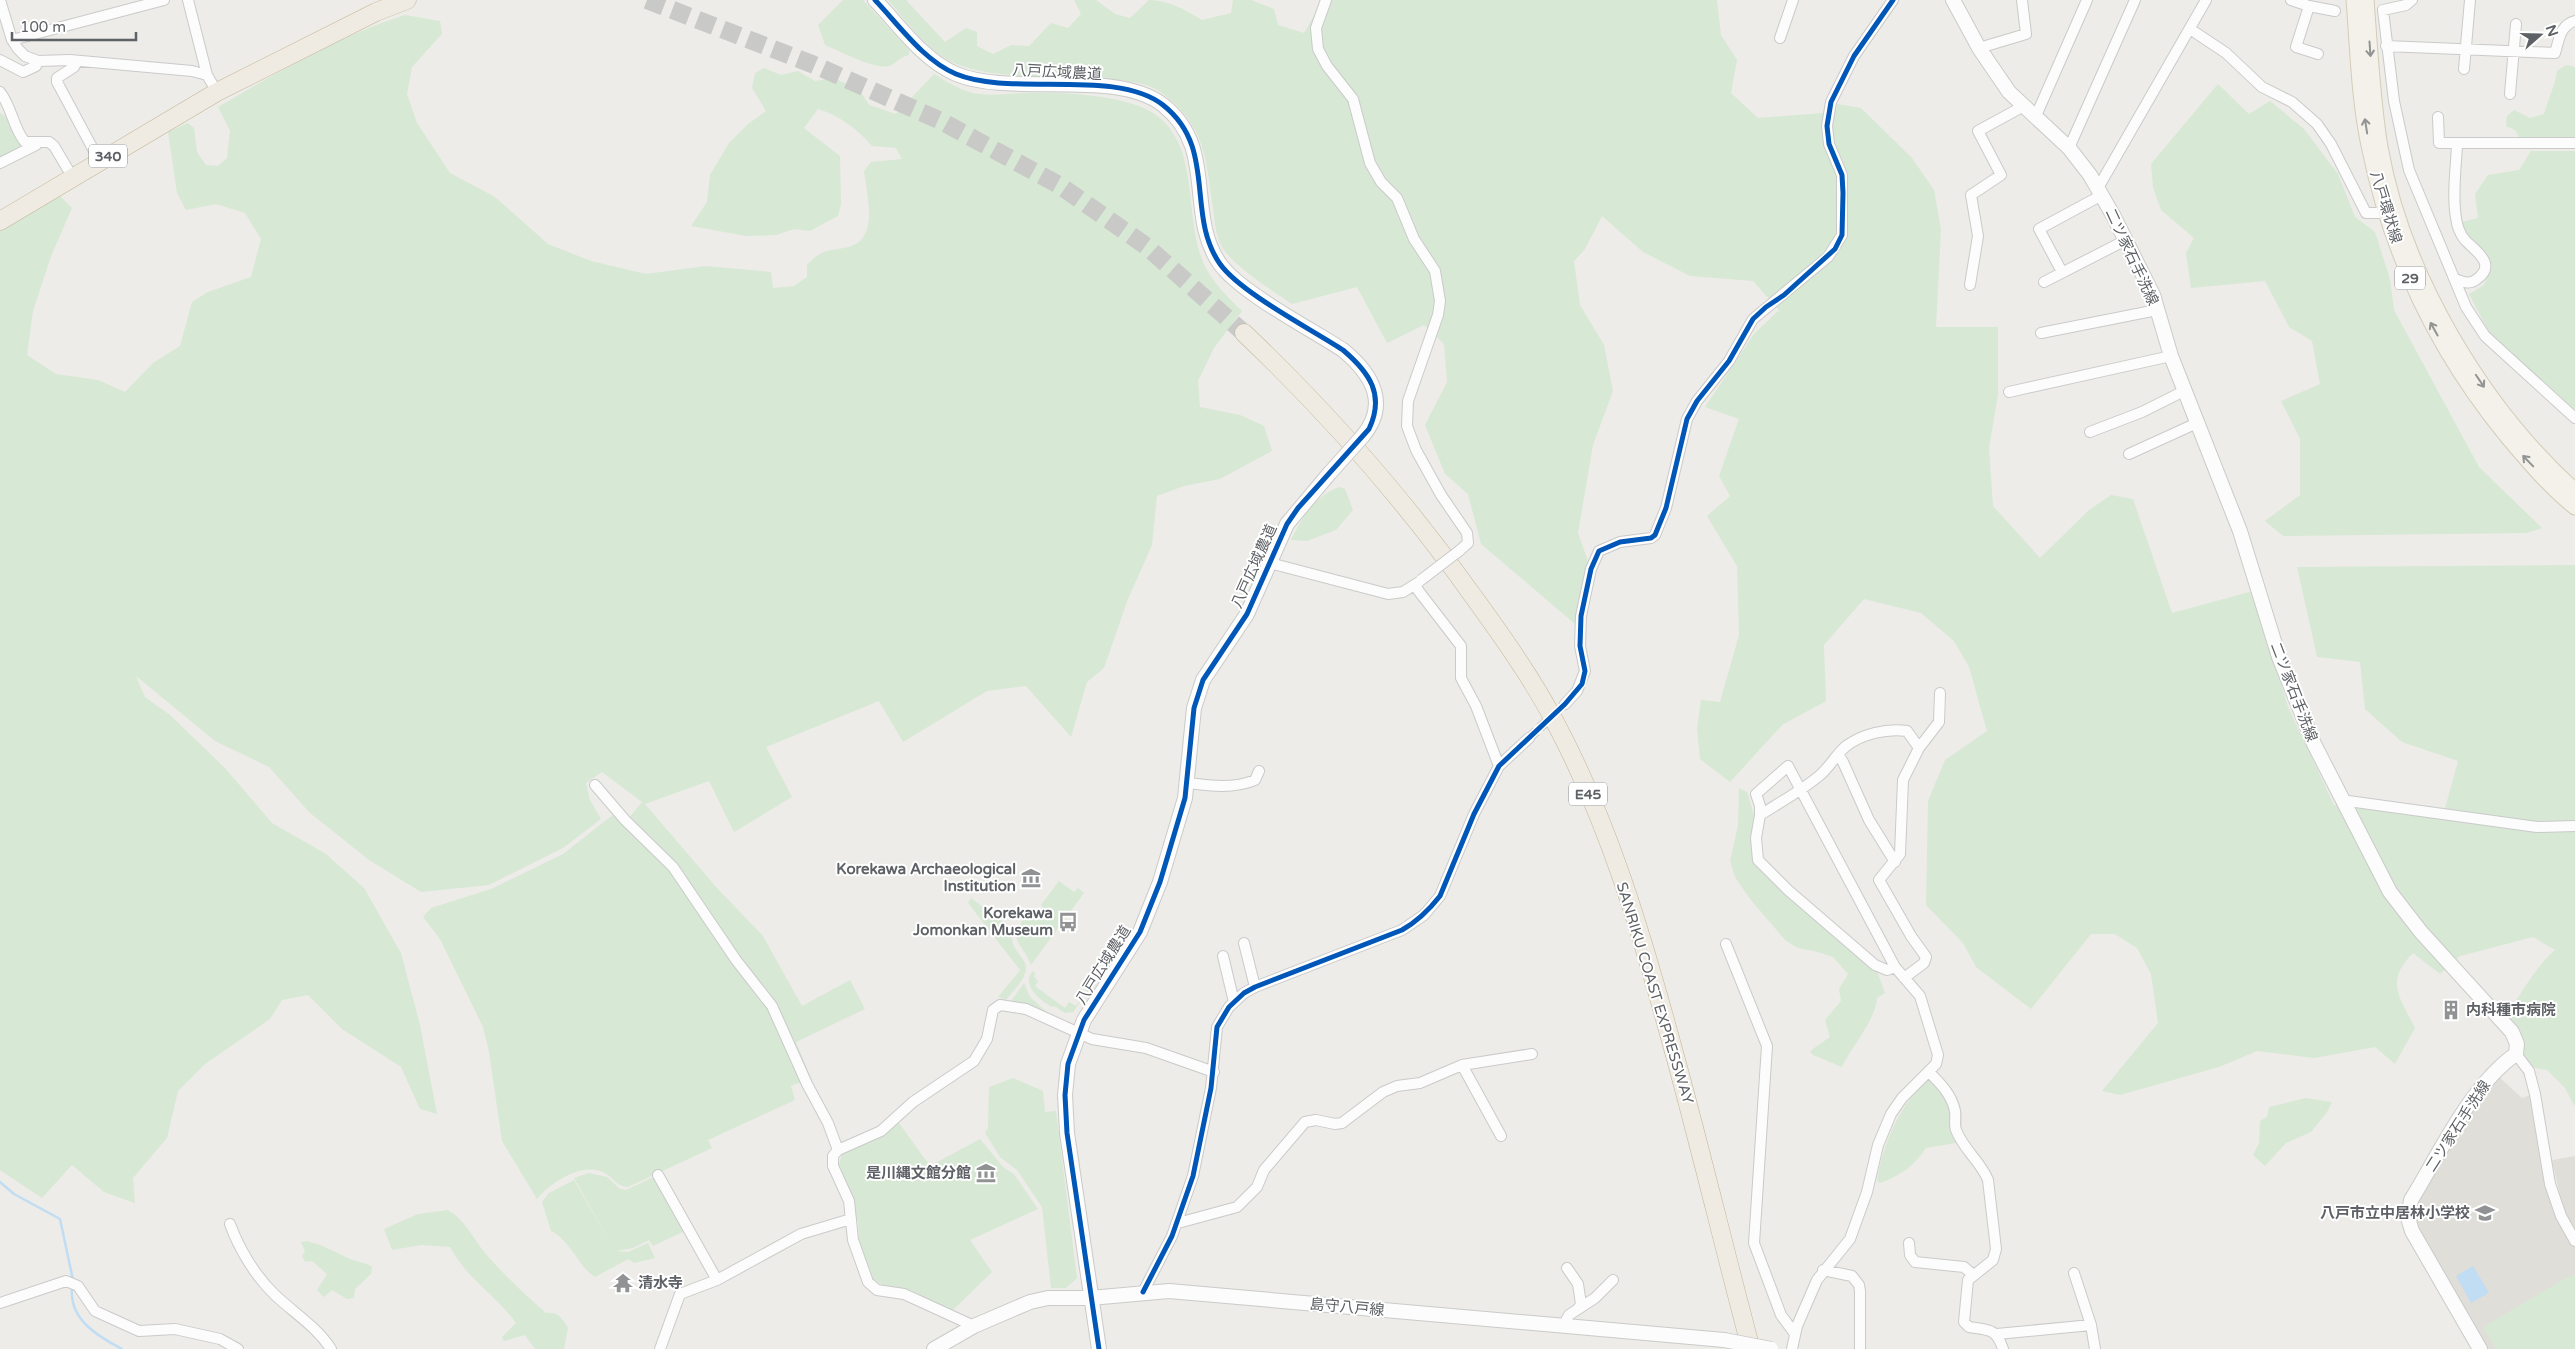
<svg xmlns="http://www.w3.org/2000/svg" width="2575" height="1349" viewBox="0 0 2575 1349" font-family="'Varela Round','Noto Sans JP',sans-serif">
	<rect width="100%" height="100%" fill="#edece8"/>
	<path fill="#e0ded8" d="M2497,1075L2522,1098L2531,1095L2537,1142L2547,1184L2558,1217L2575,1247V1349H2486L2415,1225L2416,1203L2459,1131Z
		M2575,1156V1235L2565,1217L2552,1160Z"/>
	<path fill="#d7e8d5" d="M843,0H863L909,50V55C899,57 897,63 889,66C875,70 840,51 825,45L818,25Z
		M888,0H906L945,42L966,28L977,32V46L993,54L1011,45L1029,46L1051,23L1068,28L1081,14L1074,0H1096L1115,14L1130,18L1149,0C1169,0 1185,10 1202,20L1231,13L1233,0H1251L1274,9L1278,25L1304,33L1323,0H1717L1721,35L1737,60L1731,93L1758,118L1823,113L1837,104L1861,108L1912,158L1934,190L1941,229L1936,327H1998V395L1989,448L1993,506L2040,558L2089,510L2111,495L2133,499L2172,613L2253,591L2288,707L2334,805L2442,819L2458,761L2402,742L2365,709L2360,662L2317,657L2297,567L2575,565V1107L2565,1088L2547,1070L2531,1067L2521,1055C2528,1035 2518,1030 2505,1016C2522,994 2535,967 2555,950L2533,937L2460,956L2440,974L2413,953C2384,982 2400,997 2415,1028L2395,1064L2375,1047L2314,1058L2257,1051L2219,1067L2120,1095L2102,1091L2158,1023L2151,974L2137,948L2115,934H2091L2031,1009L1976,967L1963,943L1926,905L1928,801L1945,760L1987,731L1969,667L1954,641L1921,613L1864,599L1824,645L1826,701L1782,725L1730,782L1700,759L1697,728L1701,700L1720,702L1739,635L1737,566L1707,516L1730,496L1719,476L1739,419L1705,407L1754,334L1779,310L1753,281L1690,276L1643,252L1602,216L1585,249L1574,261L1580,305L1604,345L1613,391L1593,445L1578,533L1588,561L1587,620L1575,624L1481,544L1468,494L1445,474L1425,425L1447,382L1444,344L1424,325L1387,343L1357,287L1292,304C1273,291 1229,264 1220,243C1215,231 1214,215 1212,202C1206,153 1202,121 1159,91C1144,81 1117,80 1100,79C1059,77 983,79 950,61C925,47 906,21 888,0Z
		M405,15L440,21L442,34L412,67L407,94L417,123L450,173L495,197L548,244L591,261L646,274L706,266L771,272L773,288L794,286L807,277V265C820,251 825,251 844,248C881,242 867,198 864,171L871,162L902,159L896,148L872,146C856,128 840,116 818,109L804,128L840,156L841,204L838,216L810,231L794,229L776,235L746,236L691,226L707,202L710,175L729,143L748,124L766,111L752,88L755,73L764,68L781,75L798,71L815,81L833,78L859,89L869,105L896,114L934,74C947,82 963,92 979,94C993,96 1010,93 1024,93C1060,92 1132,94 1160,118C1202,155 1182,224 1207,270C1215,285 1230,299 1242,311L1214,348L1198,381L1200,407L1240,415L1264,426L1272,451L1220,479L1184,486L1157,496L1152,545L1128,599L1104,668L1087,682L1071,737L1026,686L987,691L903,742L879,701L766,747L792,797L734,832L709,781L645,804L717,888L763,936L802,1006L850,980L865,1009L796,1042L811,1078L791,1086L795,1100L708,1140L712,1148L628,1187C617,1187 614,1178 605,1173C583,1161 551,1182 537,1199L502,1141L489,1052L483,1027L440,939L423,917L431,908L491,889L563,854L614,814L624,824L642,802L602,772L586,783L590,800L601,819L563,848L489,885L421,892L369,860L310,813L269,767L215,741L136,676L145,697L170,715L225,768L272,823L326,854L364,888L401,953L420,1025L437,1114L420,1109L401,1067L342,1029L308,995L282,1000L270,1019L205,1064L178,1091L167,1138L133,1178L135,1203L104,1192L72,1165L42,1198L0,1170V230L58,194L72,208L51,256L33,311L27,355L56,374L98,380L125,392L153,363L180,346L192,302L208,292L251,277L261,239L245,213L216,204L186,210L177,193L168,132L188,123L194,128L197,152L206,165L218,166L227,158L230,131L218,107C278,72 338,36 405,15Z
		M2566,65L2575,67V139L2519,137L2515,130L2506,126L2507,116L2514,110L2530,118L2544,114C2548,99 2555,86 2557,71Z
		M2218,84L2249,114L2270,101L2304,129L2338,174L2355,217L2375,232L2390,279L2394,310L2479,467L2542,528L2527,533L2283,536L2265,521L2300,495V439L2281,401L2320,384L2312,341L2289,327L2265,281L2191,288L2186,253L2194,238L2161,210L2153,187L2151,164Z
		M0,113L5,116L20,145L19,149L0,158Z
		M2531,151H2575V411L2489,332L2469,294L2484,285L2492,266L2487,254L2463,231L2462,222L2478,218L2475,194L2488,175L2519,170Z
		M1339,487L1345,489L1353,510L1336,530L1307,541L1291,540C1302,517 1315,496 1339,487Z
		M1739,788L1747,792L1754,815L1751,841L1754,862L1788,896L1877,971L1885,993L1877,998C1875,1022 1852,1045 1842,1067L1813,1055L1810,1051L1830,1037L1825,1020L1841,1001L1839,989L1848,974L1833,957L1814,951L1798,948L1786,941L1750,899L1735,877L1730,861L1738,826Z
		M1059,881L1074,892L1078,888L1084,893L1031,965C1020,937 1006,944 1028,912L1036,916L1043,907L1041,905Z
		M971,898L1012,929C1008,951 1027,956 1026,969C1025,980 1012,992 1006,1000L998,997L1020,970L968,903Z
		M1109,948L1114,950V954L1073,1012L1065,1013L1054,1006L1052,1007C1041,1001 1020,985 1033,971L1035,973L1034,977L1038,981L1035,986L1065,1008L1069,1002L1076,1006L1112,954L1108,950Z
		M1024,983L1030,997L1048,1013L1011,1001Z
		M1930,1077C1936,1081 1946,1085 1951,1090C1964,1104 1965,1127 1956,1143L1926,1148C1914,1166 1900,1176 1880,1183L1877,1180C1884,1141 1900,1104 1930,1077Z
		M1013,1078L1043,1091L1045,1112L1056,1111L1077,1278L1066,1288H1051L1042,1207L1017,1170L1000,1157L985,1133L988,1128L989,1087Z
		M2306,1098L2332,1102L2327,1112L2311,1132L2286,1143L2265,1166L2253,1155L2259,1143L2260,1121L2267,1117L2269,1107Z
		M899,1123L930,1166L980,1139L1003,1167L1014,1174L1038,1209L970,1240L992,1272L952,1311L911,1290L883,1285L873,1279L859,1239L858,1222L852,1200L839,1164L842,1154L882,1135Z
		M589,1173L607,1177L620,1189L626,1190L658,1175L689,1229L653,1246L649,1240L633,1248L616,1251L628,1252L648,1243L655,1258L634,1263L628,1259L595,1277C578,1266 570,1240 551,1231L542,1202L549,1193L574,1180L615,1251L574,1178Z
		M448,1210C465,1220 473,1238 485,1253C505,1276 523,1293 546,1313C558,1311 563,1319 568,1328L564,1349H535L525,1335L504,1341L502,1337L516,1323C496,1295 467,1279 450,1247L421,1245L392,1250L384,1229L418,1214Z
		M307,1241C323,1245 335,1252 350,1259C358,1262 365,1262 372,1267L371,1274L355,1289L354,1298L347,1299L332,1290L324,1297L317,1290L327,1274L312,1261L305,1262L302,1256L305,1251L301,1242Z
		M2575,1275V1349H2496L2483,1327L2566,1278Z"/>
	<path fill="#c0ddf4" d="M2473,1266L2489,1293L2471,1303L2456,1276Z"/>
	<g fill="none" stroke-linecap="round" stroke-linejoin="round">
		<path stroke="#c0ddf4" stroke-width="2.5" d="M0,1182L14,1194L60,1219L73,1280
			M72,1288C69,1319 97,1336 122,1349"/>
		<path stroke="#c9c9c7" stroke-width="10" stroke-dasharray="10 5" stroke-linecap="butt" d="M1529,738L1565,704"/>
		<path stroke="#c9c9c7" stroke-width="18" stroke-dasharray="18 9" stroke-linecap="butt" d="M647,0L812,64L939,120L1059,185L1146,246L1244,333"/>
		<defs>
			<path id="street" d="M0,0L12,40L18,49L25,56L38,61L70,60L192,71L207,75
				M188,0L207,75L217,92
				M1326,0L1316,28L1318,49L1327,66L1353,99L1370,163L1381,182L1397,198L1414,239L1435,271L1440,301L1438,315L1408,401L1407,426L1416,450L1441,495L1467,533L1468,543L1459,551
				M2291,0L2309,6L2335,11
				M2412,0L2406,5L2383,10L2394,101L2409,170L2466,307L2485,336L2575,418
				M2309,6L2296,47L2318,54
				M2190,29L2226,53L2262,87L2292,102L2317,124L2331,144L2366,213H2385
				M1780,38L1793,0
				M12,40L164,0
				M2386,46L2555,53C2559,40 2560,25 2575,21
				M1979,48L2026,34L2022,0
				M0,60L23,72L36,66L38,61
				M77,61L74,67L57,78V82L100,162
				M2464,69L2470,0
				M0,92C12,107 13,128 25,142H49L54,146L73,178
				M2510,94L2516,24
				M2438,117L2439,143H2575
				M2035,118L2087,0
				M2069,148L2135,0
				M0,163L36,145
				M2098,188L2206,0
				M2062,272L2039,229L2102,195
				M2455,279C2463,282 2470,285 2477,279C2498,264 2474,250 2465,240C2460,234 2457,226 2456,218C2452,195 2456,168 2457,145
				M2044,282L2126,240
				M1970,285L1978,236L1971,195L2001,175L1978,131L2022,107
				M2041,333L2157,310
				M2009,392L2171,356
				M2090,432L2142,412L2184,391
				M2129,454L2197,423
				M1270,563L1388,594L1403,592L1419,582
				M1414,585L1461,646V678L1476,706L1499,766
				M1565,704L1577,691L1585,671L1580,646L1581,616L1591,569L1599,551L1620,542L1651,538L1655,535L1666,508L1687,419L1697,401L1729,361L1753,319L1828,257L1842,235V175L1829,144L1827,126L1831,102L1854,56L1893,0
				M1919,748L1939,722L1940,693
				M1838,755L1843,762L1869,820L1895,862
				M1188,783C1211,786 1234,789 1255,780L1259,771
				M595,785L625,820L673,867L736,960L772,1006L807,1084L828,1123L838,1150
				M2341,800L2537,827L2575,826
				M1760,815V806L1756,794L1788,766L1895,967L1920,996L1938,1055L1936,1064L1902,1098L1891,1114L1878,1145L1867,1192L1850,1239L1817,1280L1797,1326L1792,1349
				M1244,943L1255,987
				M1726,944L1767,1046L1754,1243L1781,1315L1795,1334
				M1223,956L1234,1002
				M1895,967L1887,970L1875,965L1788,890L1758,860L1756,838L1760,815C1779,803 1801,791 1819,776C1829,768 1835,756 1845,747C1861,734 1887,728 1907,731L1919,748L1903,780L1900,854L1879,880L1911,936L1926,957L1924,963L1904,978
				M2516,1054L2529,1071L2535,1094L2550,1184L2561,1216L2575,1241
				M1462,1065L1501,1136
				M1929,1072C1940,1083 1952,1095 1955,1111C1956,1117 1954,1125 1956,1130C1963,1149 1981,1162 1988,1180L1996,1249L1993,1260L1968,1280L1964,1322L1969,1327C1989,1330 1996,1328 2003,1349
				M658,1175L717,1280
				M1178,1223L1237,1207L1257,1187L1264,1170L1305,1122L1316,1120L1335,1124L1342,1123L1383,1092L1397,1086L1420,1083L1462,1065L1532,1054
				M230,1224C239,1249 256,1277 275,1295C294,1313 317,1327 331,1349
				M1909,1243L1910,1255L1915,1262L1964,1267L1972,1274
				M1567,1268L1578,1284L1581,1304L1578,1309
				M1823,1270L1852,1276L1859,1285L1860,1291V1349
				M2074,1273L2091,1325L2095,1349
				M1143,1292L1172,1236L1193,1176L1211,1088L1217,1027L1229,1007L1244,993L1255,987L1402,930L1424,915L1440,896L1474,814L1499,766L1529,738
				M0,1303L66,1281L78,1286L95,1311L139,1331L175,1329L220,1339L238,1349
				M974,1326L904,1294L877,1290L868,1282L853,1240L849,1201L833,1166V1156L838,1150L881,1131L913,1102L974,1061L987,1039L993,1010L1000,1005L1026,1009L1092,1039L1146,1048L1214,1072
				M1563,1326L1569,1315L1595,1298L1613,1280
				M1997,1334L2091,1325
				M660,1349L680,1294L717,1280L801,1234L851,1219"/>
			<path id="secondary" d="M875,0C899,25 923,60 956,74C1011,97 1116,68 1163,105C1218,148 1185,214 1220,264C1241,293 1311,329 1343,350C1372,374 1390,404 1362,437
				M1953,0L1979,48L2009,92L2069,148L2090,175L2114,217L2153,295L2171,356L2240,531L2279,657L2314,744L2390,892L2421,932L2512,1032L2517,1044L2516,1054C2471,1085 2440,1153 2411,1200L2408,1218L2412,1231L2480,1349
				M934,1349L974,1326L1030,1302L1048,1298H1090L1169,1291L1724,1340
				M1099,1349L1067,1133L1065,1095L1068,1064L1084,1020L1140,932L1160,882L1185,798L1194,708L1203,680L1247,614L1287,524L1328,475"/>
			<path id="primary" d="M2354,0C2358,50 2359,101 2370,150C2392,256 2439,353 2507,436C2528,461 2550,487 2575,507
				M2366,0C2370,49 2372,99 2380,147C2402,273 2481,406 2575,491"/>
			<path id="highway" d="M0,221L217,92L376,12L407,0
				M1244,333C1329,414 1405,500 1473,596C1502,636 1532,678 1555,722C1609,823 1642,935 1672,1045C1700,1146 1724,1248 1751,1349"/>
		</defs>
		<use href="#street" stroke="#cacaca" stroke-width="12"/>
		<use href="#secondary" stroke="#cacac9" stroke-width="16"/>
		<use href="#primary" stroke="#d3ccb8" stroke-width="17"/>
		<use href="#highway" stroke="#c3b697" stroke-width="19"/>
		<use href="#street" stroke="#fcfcfc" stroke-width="10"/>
		<use href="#secondary" stroke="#fcfcfc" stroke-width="14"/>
		<use href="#primary" stroke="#f3f1e9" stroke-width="15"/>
		<use href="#highway" stroke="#efebe2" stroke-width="18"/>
		<defs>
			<path id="street-bridge" d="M1421,580L1459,551"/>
			<path id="secondary-bridge" d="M1328,475L1362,437
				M1724,1340L1771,1349"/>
		</defs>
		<use href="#street-bridge" stroke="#cacaca" stroke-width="12" stroke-linecap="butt"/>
		<use href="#secondary-bridge" stroke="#cacac9" stroke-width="16" stroke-linecap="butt"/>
		<use href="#street-bridge" stroke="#fcfcfc" stroke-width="10"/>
		<use href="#secondary-bridge" stroke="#fcfcfc" stroke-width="14"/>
		<defs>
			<path id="cycleway" d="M875,0C899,25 923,60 956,74C1011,97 1116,68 1163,105C1218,148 1185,214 1220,264C1241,293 1311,329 1343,350C1370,373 1385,395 1369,429L1298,508L1287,524L1247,614L1203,680L1194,708L1185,798L1160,882L1140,932L1084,1020L1068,1064L1065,1095L1067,1133L1099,1349
				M1143,1292L1172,1236L1193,1176L1211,1088L1217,1027L1229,1007L1244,993L1255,987L1402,930C1418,921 1429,910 1440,896L1474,814L1499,766L1565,704L1582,684L1585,671L1580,646L1581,616L1591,569L1599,551L1620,542L1651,538L1655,535L1666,508L1687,419L1697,401L1729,361L1753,319L1766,307L1784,295L1835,249L1842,235L1843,193L1842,175L1829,144L1827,126L1831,102L1854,56L1893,0"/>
		</defs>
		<use href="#cycleway" stroke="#fff" stroke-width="8"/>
		<use href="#cycleway" stroke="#0057b8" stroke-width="5"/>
	</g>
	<defs><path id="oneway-shaft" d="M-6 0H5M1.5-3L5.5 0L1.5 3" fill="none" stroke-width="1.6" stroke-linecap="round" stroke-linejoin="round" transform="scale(1.25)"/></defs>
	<g stroke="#929393">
		<use href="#oneway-shaft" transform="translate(2370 49) rotate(86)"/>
		<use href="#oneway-shaft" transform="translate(2366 126) rotate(-99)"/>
		<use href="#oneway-shaft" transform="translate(2434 329) rotate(-119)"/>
		<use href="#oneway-shaft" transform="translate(2480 381) rotate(56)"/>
		<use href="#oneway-shaft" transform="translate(2528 461) rotate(-134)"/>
	</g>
	<defs>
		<symbol id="museum-bare" viewBox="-9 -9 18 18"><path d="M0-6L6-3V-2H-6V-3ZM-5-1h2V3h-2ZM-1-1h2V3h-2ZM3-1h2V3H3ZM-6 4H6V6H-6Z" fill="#909293" stroke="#fff" stroke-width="2.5" paint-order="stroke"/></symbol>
		<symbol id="bus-bare" viewBox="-9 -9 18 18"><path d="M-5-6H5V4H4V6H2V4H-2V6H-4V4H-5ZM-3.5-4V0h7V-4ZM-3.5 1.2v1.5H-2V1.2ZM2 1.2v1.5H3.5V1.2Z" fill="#909293" stroke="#fff" stroke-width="2.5" paint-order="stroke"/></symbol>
		<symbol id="building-bare" viewBox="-9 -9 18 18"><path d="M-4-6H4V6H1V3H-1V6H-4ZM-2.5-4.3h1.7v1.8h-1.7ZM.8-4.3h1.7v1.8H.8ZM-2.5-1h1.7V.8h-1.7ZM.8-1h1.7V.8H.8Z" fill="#909293" stroke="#fff" stroke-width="2.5" paint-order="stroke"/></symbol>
		<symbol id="school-bare" viewBox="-9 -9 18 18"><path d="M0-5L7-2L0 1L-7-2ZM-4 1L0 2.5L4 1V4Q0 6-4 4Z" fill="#909293" stroke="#fff" stroke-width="2.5" paint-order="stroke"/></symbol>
		<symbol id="temple-bare" viewBox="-9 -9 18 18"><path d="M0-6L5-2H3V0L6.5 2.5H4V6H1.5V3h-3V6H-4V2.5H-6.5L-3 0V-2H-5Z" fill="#909293" stroke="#fff" stroke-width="2.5" paint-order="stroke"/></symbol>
	</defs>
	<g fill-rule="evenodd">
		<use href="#museum-bare" x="1017" y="864" width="28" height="28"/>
		<use href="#bus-bare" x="1054" y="908" width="28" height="28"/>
		<use href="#building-bare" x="2437" y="996" width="28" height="28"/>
		<use href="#museum-bare" x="972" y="1159" width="28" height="28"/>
		<use href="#school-bare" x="2471" y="1199" width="28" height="28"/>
		<use href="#temple-bare" x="609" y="1269" width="28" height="28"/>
	</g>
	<g text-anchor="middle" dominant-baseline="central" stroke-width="4" stroke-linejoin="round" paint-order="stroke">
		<g fill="#fff" stroke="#8e9093" stroke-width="1">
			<rect x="89" y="144.5" width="38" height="23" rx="4"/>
			<rect x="2395" y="266.5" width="30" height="23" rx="4"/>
			<rect x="1569" y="782.5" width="38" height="23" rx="4"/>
		</g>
		<g font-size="14" font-weight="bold" fill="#5e6165">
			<text x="108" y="156">340</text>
			<text x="2410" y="278">29</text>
			<text x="1588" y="794">E45</text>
		</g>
		<g font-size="15" fill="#5e6165" stroke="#fff">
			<text transform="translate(1057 72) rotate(3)">八戸広域農道</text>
			<text transform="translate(2386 207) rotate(73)">八戸環状線</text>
			<text transform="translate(2132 257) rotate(65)">二ツ家石手洗線</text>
			<text transform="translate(1254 566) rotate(-66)">八戸広域農道</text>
			<text transform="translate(2294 692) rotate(69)">二ツ家石手洗線</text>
			<text transform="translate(1103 965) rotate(-58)">八戸広域農道</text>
			<text transform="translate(1655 993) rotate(73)">SANRIKU COAST EXPRESSWAY</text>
			<text transform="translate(2458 1126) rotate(-57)">二ツ家石手洗線</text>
			<text transform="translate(1347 1307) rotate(5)">島守八戸線</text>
		</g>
		<g font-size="15" font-weight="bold" fill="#5e6165" stroke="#fff" text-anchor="end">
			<text x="1016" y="869">Korekawa Archaeological<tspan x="1016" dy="17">Institution</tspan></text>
			<text x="1053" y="913">Korekawa<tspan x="1053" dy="17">Jomonkan Museum</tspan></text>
			<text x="2466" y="1010" text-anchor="start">内科種市病院</text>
			<text x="971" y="1173">是川縄文館分館</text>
			<text x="2470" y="1213">八戸市立中居林小学校</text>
			<text x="638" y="1283" text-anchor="start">清水寺</text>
		</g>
	</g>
	<g transform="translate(2540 35) rotate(70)" stroke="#ffffff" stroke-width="4" paint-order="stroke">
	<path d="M0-4L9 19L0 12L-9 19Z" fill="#5e6165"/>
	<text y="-8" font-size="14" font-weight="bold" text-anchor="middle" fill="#5e6165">N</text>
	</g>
	<path d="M12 32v8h124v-8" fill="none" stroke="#5e6165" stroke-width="2.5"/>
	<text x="20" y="32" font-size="15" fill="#5e6165" stroke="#ffffff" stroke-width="4" paint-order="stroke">100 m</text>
</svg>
